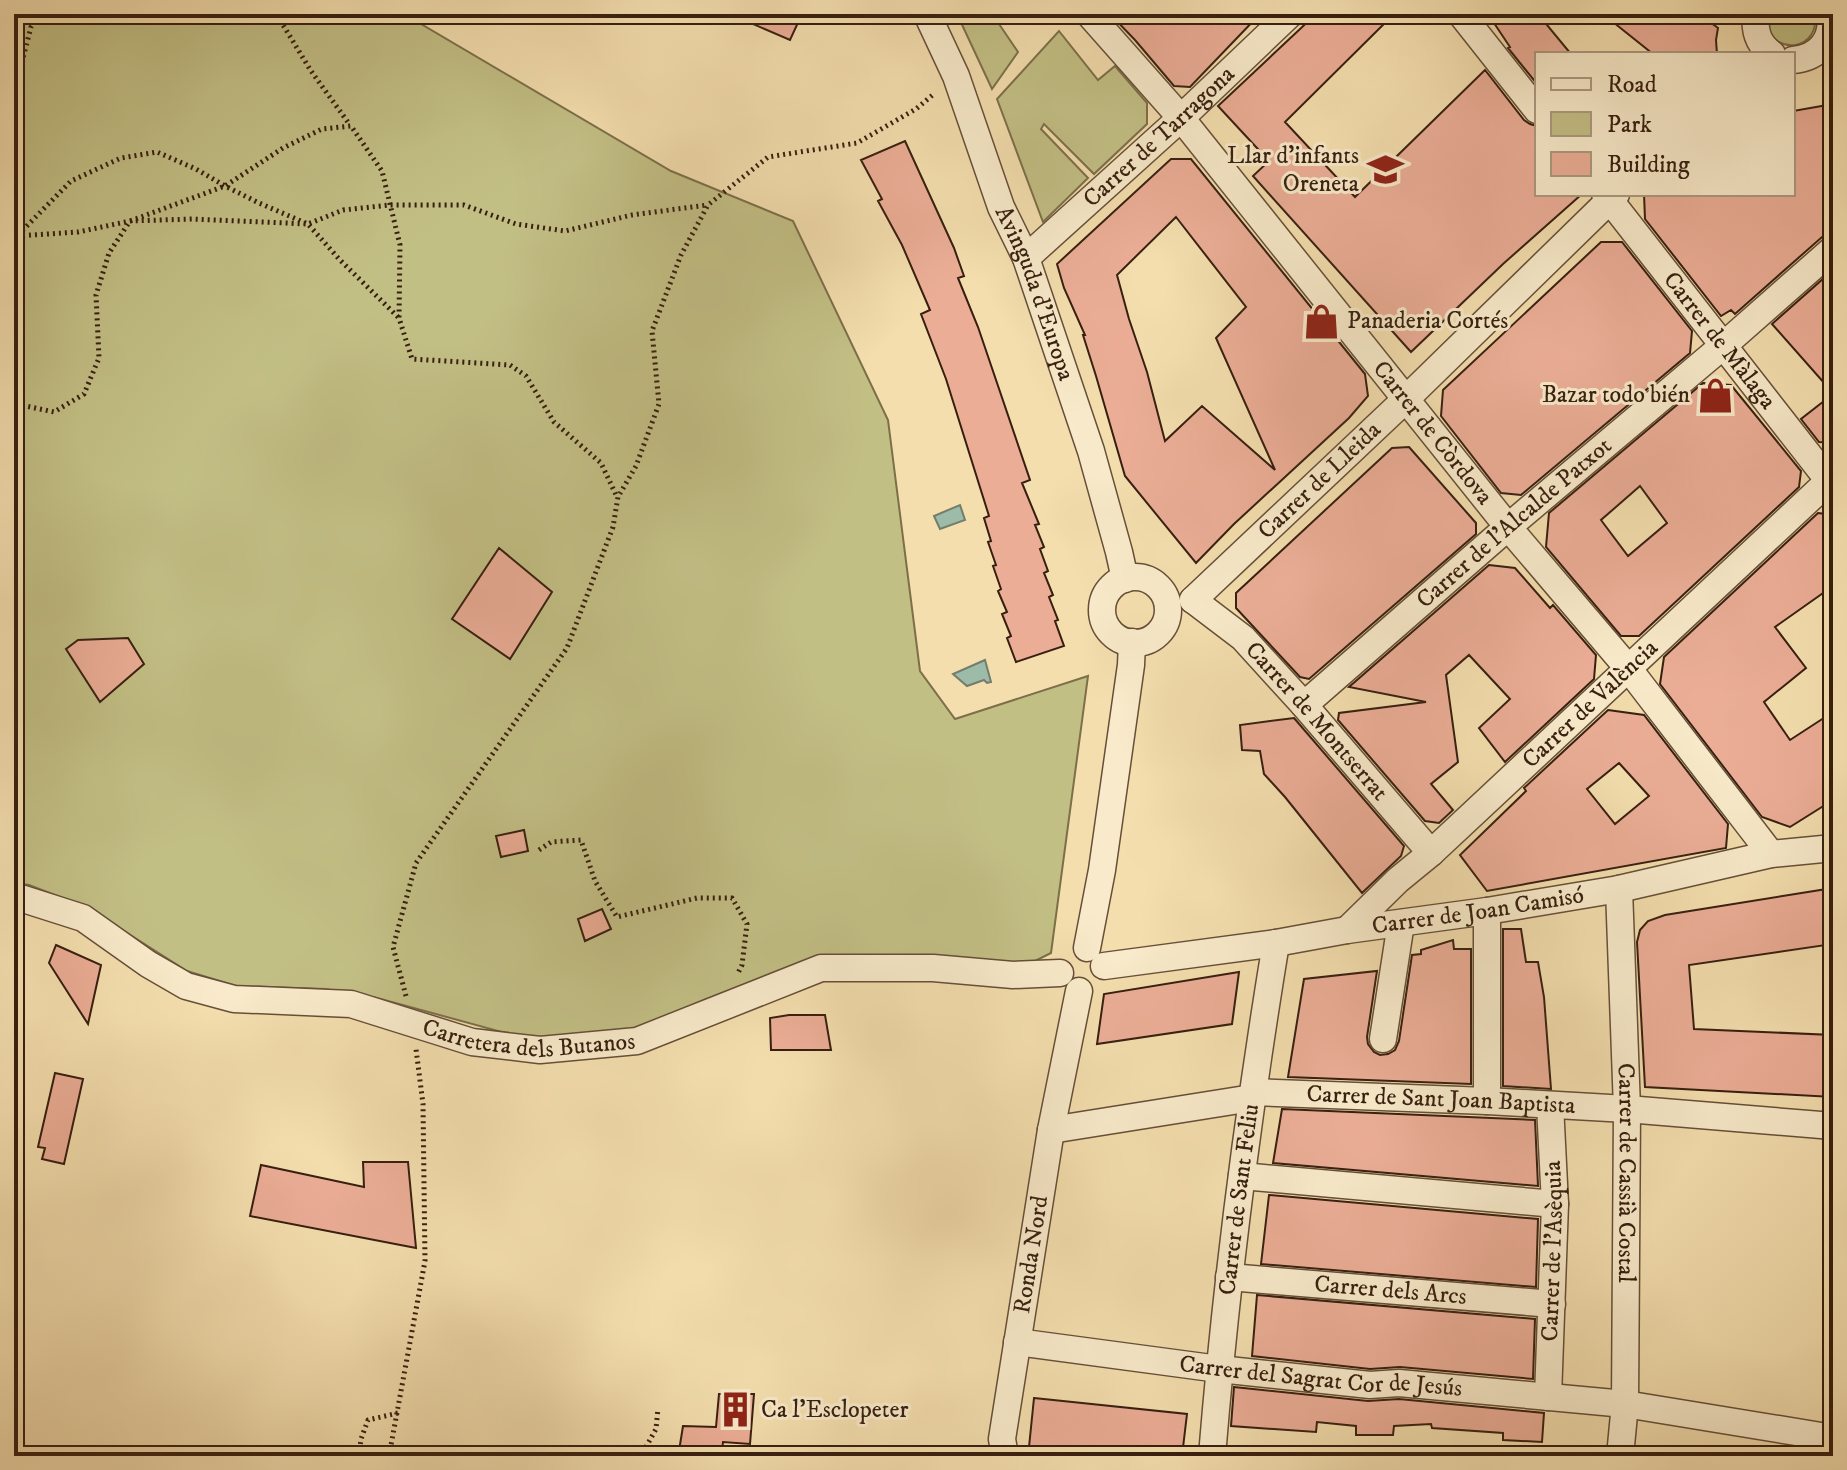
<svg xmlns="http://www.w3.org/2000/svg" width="1847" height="1470" viewBox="0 0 1847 1470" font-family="'IM FELL DW Pica',serif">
	<rect width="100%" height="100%" fill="#f4deae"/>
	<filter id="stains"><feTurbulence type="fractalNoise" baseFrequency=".0025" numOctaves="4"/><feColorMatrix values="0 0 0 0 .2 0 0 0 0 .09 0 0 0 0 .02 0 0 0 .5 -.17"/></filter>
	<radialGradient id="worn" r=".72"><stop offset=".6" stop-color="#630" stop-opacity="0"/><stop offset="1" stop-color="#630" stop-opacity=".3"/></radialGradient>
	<path fill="#c2bf85" stroke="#7c6f4a" stroke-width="2" d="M14,14H404L671,171L793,221L888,420L920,671L955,719L1088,676L1051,953L1033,962L788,968L704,1000L650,1026L603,1040L524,1038L377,998L325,989L236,986L187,971L86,907L29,885L14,883Z
		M957,14H1005L997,21L1018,52L992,89Z
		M1768,14H1815C1820,51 1774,55 1768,27C1767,23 1768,18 1768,14Z
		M1059,31L1098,80L1115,66L1147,103V124L1094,174L1044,124L1041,129L1088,178L1043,222L997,99Z"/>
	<path fill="#9cbca9" stroke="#747d6c" stroke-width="2" d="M960,505L965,520L940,529L934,516Z
		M985,660L991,682L987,683L984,680L967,686L953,674Z"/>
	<path fill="#ebad96" stroke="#371f10" stroke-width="2" fill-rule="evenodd" d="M730,14H802L790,40Z
		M1110,14H1260L1190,87L1174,86L1135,40Z
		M1316,14H1394L1285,122L1355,197L1485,70L1524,120L1530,124L1537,126V194H1582L1503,264L1411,352L1253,176L1269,161L1218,106Z
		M1488,14H1538L1571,54H1537V84L1508,48L1510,47Z
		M1603,14H1699L1718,28L1716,40L1717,54H1653Z
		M1833,104V233L1822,237L1735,314L1731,310L1721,316L1645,219L1644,194H1793V111Z
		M905,141L954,248L964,276L958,278L978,327L1030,480L1022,483L1039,524L1035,525L1044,547L1040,549L1048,571L1044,573L1053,595L1049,597L1058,620L1055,621L1064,646L1016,662L1007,638L1011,636L1002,614L1007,612L998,591L1001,589L993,566L996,565L988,542L991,541L984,518L989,516L946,379L921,314L930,310L902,245L878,201L882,199L861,160Z
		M1171,159H1191L1365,374L1368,396L1349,418L1234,524L1196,563L1125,476L1096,376L1083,335H1085L1064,288L1057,264ZM1176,217L1246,307L1216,338L1275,470L1202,406L1165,441L1147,372L1129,319L1117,275Z
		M1601,242H1622L1692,331L1690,353L1521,495L1501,493L1441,416L1443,390Z
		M1833,270V393L1772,324Z
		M1703,383L1731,385L1801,471L1799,487L1639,636H1621L1546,547L1549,513ZM1640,486L1667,523L1628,556L1601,520Z
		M1833,394V443L1819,442L1801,419Z
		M1409,447L1476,523V534L1309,679L1300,677L1236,608V593L1392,448Z
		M1818,513L1833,515V586L1775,627L1806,668L1764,702L1790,740L1833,712V800L1790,827L1762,817L1660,684L1664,657Z
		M499,548L552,592L510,659L452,619Z
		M1489,565L1515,568L1550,608L1553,605L1596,655L1594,679L1505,762L1479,728L1510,699L1469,655L1446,675L1458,762L1431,784L1453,810L1439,823L1425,821L1338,720L1339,713L1426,702L1349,687Z
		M128,638L144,664L100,702L66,649L78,640Z
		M1608,710L1644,715L1728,824L1726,848L1487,891L1460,855L1526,791L1524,788ZM1619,763L1649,796L1615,824L1587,789Z
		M1294,718L1404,846L1401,856L1362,893L1285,797L1264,774L1260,751L1242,750L1240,725Z
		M524,830L528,851L501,857L496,836Z
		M1833,888V944L1689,965L1694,1029L1833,1035V1097L1645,1087L1637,942L1640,930L1648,921L1665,915Z
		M602,909L611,929L585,941L578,919Z
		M1503,929H1521L1526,962H1538L1544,997L1551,1089L1503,1086Z
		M1453,940L1454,949H1471V1084L1288,1077L1304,979L1377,971L1367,1037L1368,1044L1374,1052L1380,1055L1388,1054L1395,1050L1399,1041L1412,955L1421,954V950Z
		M56,945L101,965L88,1024L49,963Z
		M1239,972L1232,1024L1097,1044L1104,994Z
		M789,1015H825L831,1050H771L770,1018Z
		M55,1073L83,1079L64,1164L42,1159L45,1148L38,1147Z
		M1282,1109L1535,1120L1538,1186L1273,1163Z
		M363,1162H408L416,1248L250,1216L261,1165L364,1187Z
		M1269,1195L1538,1219L1536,1287L1261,1264Z
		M1257,1295L1535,1319L1533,1379L1400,1367L1370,1369L1252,1356Z
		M1234,1387L1368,1401L1399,1399L1544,1413L1542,1442L1503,1440V1433L1432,1428L1431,1424L1394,1426L1393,1435H1356V1426L1317,1422L1316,1432L1231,1426Z
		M719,1394H754L750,1444L723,1442L722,1451H679L683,1426L716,1427Z
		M1034,1398L1187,1414L1182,1456H1109L1029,1447Z"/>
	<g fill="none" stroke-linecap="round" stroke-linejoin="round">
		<defs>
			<g id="minor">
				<path id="s1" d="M927,14L956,76L1001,207L1026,258L1091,451L1119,552L1125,579"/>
				<path id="s2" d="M1089,14L1181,118L1508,527L1628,668L1771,854"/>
				<path d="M1461,14L1537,110"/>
				<path d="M1756,14C1754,31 1758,44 1772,54"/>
				<path d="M1793,60C1818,58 1834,40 1830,14"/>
				<path id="s3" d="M1605,194L1833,486"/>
				<path id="s4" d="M1026,258L1181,118L1290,14"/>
				<circle cx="1135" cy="610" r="33"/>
				<path id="s5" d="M1193,600L1406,399L1616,194"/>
				<path id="s6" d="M1193,600L1243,638L1304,705L1431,853"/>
				<path id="s7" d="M1304,705L1508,527L1724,345L1833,249"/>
				<path id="s8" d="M1619,889L1627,1109L1625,1404L1620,1456"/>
				<path id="s9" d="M14,896L83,918L148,964L186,986L234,999L351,1004L472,1042L540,1050L637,1041L821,968H933L1013,975L1060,973"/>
				<path d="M1487,911V1101"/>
				<path id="s10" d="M1347,930L1398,880L1431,853L1833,477"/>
				<path d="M1087,948L1102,870L1131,665L1132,642"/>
				<path id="s11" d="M1104,966L1276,943L1347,930L1487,911L1619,889L1771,854L1833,848"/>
				<path d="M1383,1039L1401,923"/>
				<path id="s12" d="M1253,1092L1487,1101L1627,1109L1833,1126"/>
				<path d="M1051,1130L1252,1098"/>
				<path d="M1242,1176L1555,1204"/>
				<path id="s13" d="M1229,1277L1552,1304"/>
				<path id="s14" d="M1017,1342L1219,1369L1370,1385L1399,1383L1625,1404L1833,1438"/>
				<path id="s15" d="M1548,1397L1555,1204L1550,1105"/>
				<path id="s16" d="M1005,1456L1002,1439L1051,1130L1079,991"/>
				<path id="s17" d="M1212,1456C1226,1284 1248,1113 1276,943"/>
			</g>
		</defs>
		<use href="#minor" stroke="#664f38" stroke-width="29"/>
		<path stroke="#371f10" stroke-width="5" stroke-dasharray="2 4" stroke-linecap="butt" d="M270,14L280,20L311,71L350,125
			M14,64L23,58L31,27L40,14
			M17,236L78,232L130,221L192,219L308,224L343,210L390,205H464L516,224L565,231L632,215L707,205
			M14,239L71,181L121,158L157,152L196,169L225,186L259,203L308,224L339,259L399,318
			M14,397L21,405L54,412L84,394L99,358L96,295L109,253L130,221L225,186L283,148L322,129L351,126L382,171L400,245L399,318L412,359L510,365L526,376L554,422L601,463L617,497
			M539,850L551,842L581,840L595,881L617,917L697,898H732L747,924L742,965L738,973
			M406,996L393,947L416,863L567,648L613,527L618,497L636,466L659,404L652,331L681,255L708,205L768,157L857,143L916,109L935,93
			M79,1456L98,1450L132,1456
			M359,1456L361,1439L368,1420L398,1413
			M389,1456L425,1261L423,1104L416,1049
			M639,1456H641L656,1429L658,1408"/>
		<use href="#minor" stroke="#f8eaca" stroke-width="26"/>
	</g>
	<defs>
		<symbol id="school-bare" viewBox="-9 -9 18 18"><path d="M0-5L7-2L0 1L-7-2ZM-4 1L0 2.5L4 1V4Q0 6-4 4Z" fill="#8f2418" stroke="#f8eaca" stroke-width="2.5" paint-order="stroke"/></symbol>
		<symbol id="shop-bare" viewBox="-9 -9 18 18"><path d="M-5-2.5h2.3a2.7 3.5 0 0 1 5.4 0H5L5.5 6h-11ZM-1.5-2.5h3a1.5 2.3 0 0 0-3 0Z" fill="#8f2418" stroke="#f8eaca" stroke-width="2.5" paint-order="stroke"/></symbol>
		<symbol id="building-bare" viewBox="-9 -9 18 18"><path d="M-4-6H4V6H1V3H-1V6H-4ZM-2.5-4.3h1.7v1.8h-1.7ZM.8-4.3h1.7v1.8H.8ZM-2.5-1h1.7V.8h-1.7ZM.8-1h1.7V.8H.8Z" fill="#8f2418" stroke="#f8eaca" stroke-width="2.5" paint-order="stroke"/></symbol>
	</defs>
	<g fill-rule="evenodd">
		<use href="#school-bare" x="1360" y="144" width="51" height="51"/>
		<use href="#shop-bare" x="1296" y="296" width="51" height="51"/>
		<use href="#shop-bare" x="1690" y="370" width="51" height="51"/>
		<use href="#building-bare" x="710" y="1384" width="51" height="51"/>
	</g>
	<g text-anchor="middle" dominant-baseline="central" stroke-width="6" stroke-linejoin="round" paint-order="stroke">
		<g font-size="24" fill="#371f10" stroke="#f8eaca">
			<text stroke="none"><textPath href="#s4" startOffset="180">Carrer de Tarragona</textPath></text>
			<text stroke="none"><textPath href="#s1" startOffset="300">Avinguda d'Europa</textPath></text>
			<text stroke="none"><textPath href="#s3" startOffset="186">Carrer de Màlaga</textPath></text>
			<text stroke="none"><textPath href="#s2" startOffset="542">Carrer de Còrdova</textPath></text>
			<text stroke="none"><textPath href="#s5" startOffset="174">Carrer de Lleida</textPath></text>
			<text stroke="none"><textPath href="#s7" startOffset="278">Carrer de l'Alcalde Patxot</textPath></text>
			<text stroke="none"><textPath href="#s10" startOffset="332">Carrer de València</textPath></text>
			<text stroke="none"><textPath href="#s6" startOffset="174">Carrer de Montserrat</textPath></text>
			<text stroke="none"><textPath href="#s11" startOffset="378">Carrer de Joan Camisó</textPath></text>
			<text stroke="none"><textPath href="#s9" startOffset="546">Carretera dels Butanos</textPath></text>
			<text stroke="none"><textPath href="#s12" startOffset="188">Carrer de Sant Joan Baptista</textPath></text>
			<text stroke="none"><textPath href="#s8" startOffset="284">Carrer de Cassià Costal</textPath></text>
			<text stroke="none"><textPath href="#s17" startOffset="258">Carrer de Sant Feliu</textPath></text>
			<text stroke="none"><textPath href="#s15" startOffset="146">Carrer de l'Asèquia</textPath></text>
			<text stroke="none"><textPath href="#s16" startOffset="204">Ronda Nord</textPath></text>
			<text stroke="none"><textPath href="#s13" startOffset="162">Carrer dels Arcs</textPath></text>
			<text stroke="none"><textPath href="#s14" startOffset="306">Carrer del Sagrat Cor de Jesús</textPath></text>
		</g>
		<g font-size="24" fill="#371f10" stroke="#f8eaca" text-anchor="end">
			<text x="1359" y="156">Llar d'infants<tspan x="1359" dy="28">Oreneta</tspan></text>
			<text x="1347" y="321" text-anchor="start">Panaderia Cortés</text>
			<text x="1690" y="395">Bazar todo bién</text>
			<text x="761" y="1410" text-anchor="start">Ca l'Esclopeter</text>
		</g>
	</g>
	<rect width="1847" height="1470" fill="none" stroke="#f4deae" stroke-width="48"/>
	<rect x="16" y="16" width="1815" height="1438" fill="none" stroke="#371f10" stroke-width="4"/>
	<rect x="24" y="24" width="1799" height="1422" fill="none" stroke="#371f10" stroke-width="2"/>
	<rect x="1535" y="52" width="260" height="144" fill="#f8eaca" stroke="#ab9980" stroke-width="2"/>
	<rect x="1551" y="78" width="40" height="12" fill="#f8eaca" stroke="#ab9980" stroke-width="2"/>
	<text x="1607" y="92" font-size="24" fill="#371f10">Road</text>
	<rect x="1551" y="112" width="40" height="24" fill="#c2bf85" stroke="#ab9980" stroke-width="2"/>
	<text x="1607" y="132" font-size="24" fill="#371f10">Park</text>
	<rect x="1551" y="152" width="40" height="24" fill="#ebad96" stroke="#ab9980" stroke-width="2"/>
	<text x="1607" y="172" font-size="24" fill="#371f10">Building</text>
	<rect width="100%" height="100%" filter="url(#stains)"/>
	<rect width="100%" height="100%" fill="url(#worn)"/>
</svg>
